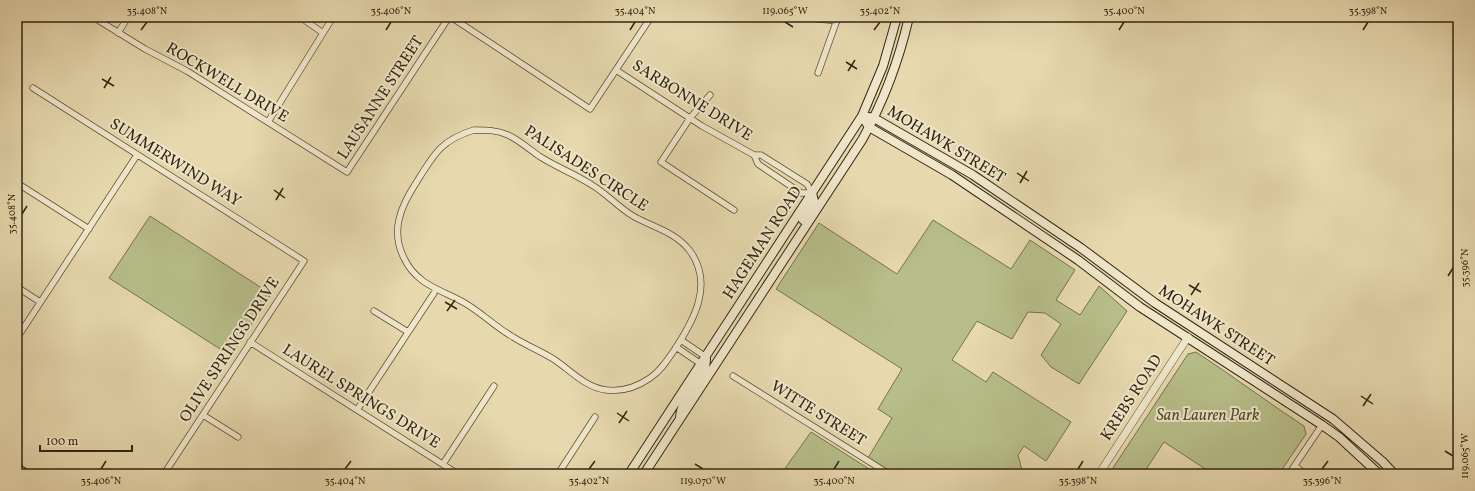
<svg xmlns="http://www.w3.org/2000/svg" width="1475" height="491" viewBox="0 0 1475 491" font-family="Vollkorn,serif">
	<rect width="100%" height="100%" fill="#e7d8ae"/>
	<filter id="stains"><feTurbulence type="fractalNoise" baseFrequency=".005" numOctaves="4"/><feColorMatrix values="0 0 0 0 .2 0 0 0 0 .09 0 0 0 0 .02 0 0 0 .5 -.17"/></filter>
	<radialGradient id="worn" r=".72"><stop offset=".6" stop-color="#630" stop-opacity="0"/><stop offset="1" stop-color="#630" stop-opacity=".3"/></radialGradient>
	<path fill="#b7be89" stroke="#76724c" d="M150,216L271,294L231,356L109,278Z
		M933,220L1011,269L1030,240L1075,270L1056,300L1080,315L1099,286L1127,311L1079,384L1051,367L1041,355L1061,324L1045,313L1028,312L1012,339L977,321L952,360L986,382L993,372L1071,422L1046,461L1024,446L1018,455L1023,474H894L868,458L892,418L878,409L902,369L776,289L819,223L897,274Z
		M1196,352C1233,376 1267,402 1304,426L1306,434L1279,474H1213L1164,442L1143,474H1109L1188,354Z
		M811,432L877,474H781Z"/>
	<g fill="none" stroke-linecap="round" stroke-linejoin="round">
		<defs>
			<path id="minor" d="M93,17L145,49L187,71L347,172L449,17
				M300,17L323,33
				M451,17L590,109L651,17
				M801,17L837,21
				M118,33L128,17
				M616,70L702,126L754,155H761L807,184L812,193
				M818,73L838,17
				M33,88L304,261L164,474
				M710,95L690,118L661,162L734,210
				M268,122L333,17
				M474,130C486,130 497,130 508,135C519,140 529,149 539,156C556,167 575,174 592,185C607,194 618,207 633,216C652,227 676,232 690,251C714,284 694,320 675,349C668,359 661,371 650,378C637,387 622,392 606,390C585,387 571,371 555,360C541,351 527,346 513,337C497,328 484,315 468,305C454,296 437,291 423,281C415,275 408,267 404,258C390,231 401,206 416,183C434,154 441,140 474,130Z
				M754,155L758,164L801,193H812
				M17,183L89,229
				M17,287L40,302
				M374,311L408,332
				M17,338L137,155
				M681,340L706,357
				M250,342L458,474
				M676,347L701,364
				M733,376L889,474
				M357,410L434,293
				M203,415L238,437
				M443,464L494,386
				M1295,466L1305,474
				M558,474L595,417
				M1289,474L1322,425"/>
			<path id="tertiary" d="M1099,474L1188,337"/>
			<path id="secondary" d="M862,116L874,118L973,175L1081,248L1155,303L1333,419L1383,462L1394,474
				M862,116L869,127L952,175L1078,260L1140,307L1322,425L1339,437L1379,474
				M803,220L814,201L812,193
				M680,418C681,394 706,382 706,359
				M17,468L26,474
				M629,474L862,116L883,66L897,17
				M644,474L862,140C884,101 899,60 909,17"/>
		</defs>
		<use href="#minor" stroke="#615238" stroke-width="7"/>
		<use href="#tertiary" stroke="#615238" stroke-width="8"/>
		<use href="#secondary" stroke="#342510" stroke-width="10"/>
		<use href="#minor" stroke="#efe6ca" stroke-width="5.5"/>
		<use href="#tertiary" stroke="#efe6ca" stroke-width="7"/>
		<use href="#secondary" stroke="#efe6ca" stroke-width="8"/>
	</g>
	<path fill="none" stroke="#342510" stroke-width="1.5" d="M785,22L793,27M141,30L147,22M386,30L391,22M630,30L635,22M874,30L880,22M1119,30L1124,22M1363,30L1368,22M846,62L857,69M848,71L855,60M102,79L114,86M104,88L111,77M1017,173L1029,181M1020,183L1027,171M274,190L285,198M276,200L283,188M22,214L27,206M1448,276L1453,268M1189,285L1201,292M1191,295L1199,283M445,302L457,309M447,311L455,300M1361,396L1373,404M1363,406L1371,394M617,413L629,421M619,423L627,411M1445,451L1453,456M695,464L703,469M101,469L106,461M345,469L351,461M589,469L595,461M834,469L839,461M1078,469L1083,461M1322,469L1328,461"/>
	<g text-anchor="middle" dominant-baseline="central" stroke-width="4" stroke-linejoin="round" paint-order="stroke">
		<g font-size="16" fill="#342510" stroke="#efe6ca">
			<text transform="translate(227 83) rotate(31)">ROCKWELL DRIVE</text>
			<text transform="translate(381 98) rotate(-57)">LAUSANNE STREET</text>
			<text transform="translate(692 101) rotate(32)">SARBONNE DRIVE</text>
			<text transform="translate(946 145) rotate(31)">MOHAWK STREET</text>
			<text transform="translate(175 163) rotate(32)">SUMMERWIND WAY</text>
			<text transform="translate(586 169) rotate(33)">PALISADES CIRCLE</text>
			<text transform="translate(763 243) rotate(-57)">HAGEMAN ROAD</text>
			<text transform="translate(1216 326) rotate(33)">MOHAWK STREET</text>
			<text transform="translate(230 350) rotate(-57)">OLIVE SPRINGS DRIVE</text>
			<text transform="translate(361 397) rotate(32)">LAUREL SPRINGS DRIVE</text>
			<text transform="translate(1132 398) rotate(-57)">KREBS ROAD</text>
			<text transform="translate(818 414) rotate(32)">WITTE STREET</text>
		</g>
		<g font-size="16" font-style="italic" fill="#554b2e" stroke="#efe6ca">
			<text x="1208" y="416">San Lauren Park</text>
		</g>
	</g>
	<rect width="1475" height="491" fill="none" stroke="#e7d8ae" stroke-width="44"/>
	<path d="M40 445v6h92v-6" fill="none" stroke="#342510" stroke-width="2"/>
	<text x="46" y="445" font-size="12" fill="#342510" stroke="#efe6ca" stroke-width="3" paint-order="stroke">100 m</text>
	<rect x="22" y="22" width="1431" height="447" fill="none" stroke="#342510" stroke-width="1.5"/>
	<g font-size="10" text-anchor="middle" fill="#342510">
		<text x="147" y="14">35.408°N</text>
		<text x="391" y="14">35.406°N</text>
		<text x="635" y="14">35.404°N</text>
		<text x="785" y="14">119.065°W</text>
		<text x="880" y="14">35.402°N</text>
		<text x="1124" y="14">35.400°N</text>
		<text x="1368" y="14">35.398°N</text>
		<text transform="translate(11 214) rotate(-90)" y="4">35.408°N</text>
		<text transform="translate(1464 268) rotate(-90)" y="4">35.396°N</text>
		<text transform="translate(1464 456) rotate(-90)" y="4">119.065°W</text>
		<text x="101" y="484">35.406°N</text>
		<text x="345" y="484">35.404°N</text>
		<text x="589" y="484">35.402°N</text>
		<text x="703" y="484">119.070°W</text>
		<text x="834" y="484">35.400°N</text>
		<text x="1078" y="484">35.398°N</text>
		<text x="1322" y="484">35.396°N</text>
	</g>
	<rect width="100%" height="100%" filter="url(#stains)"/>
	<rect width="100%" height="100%" fill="url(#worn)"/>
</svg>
